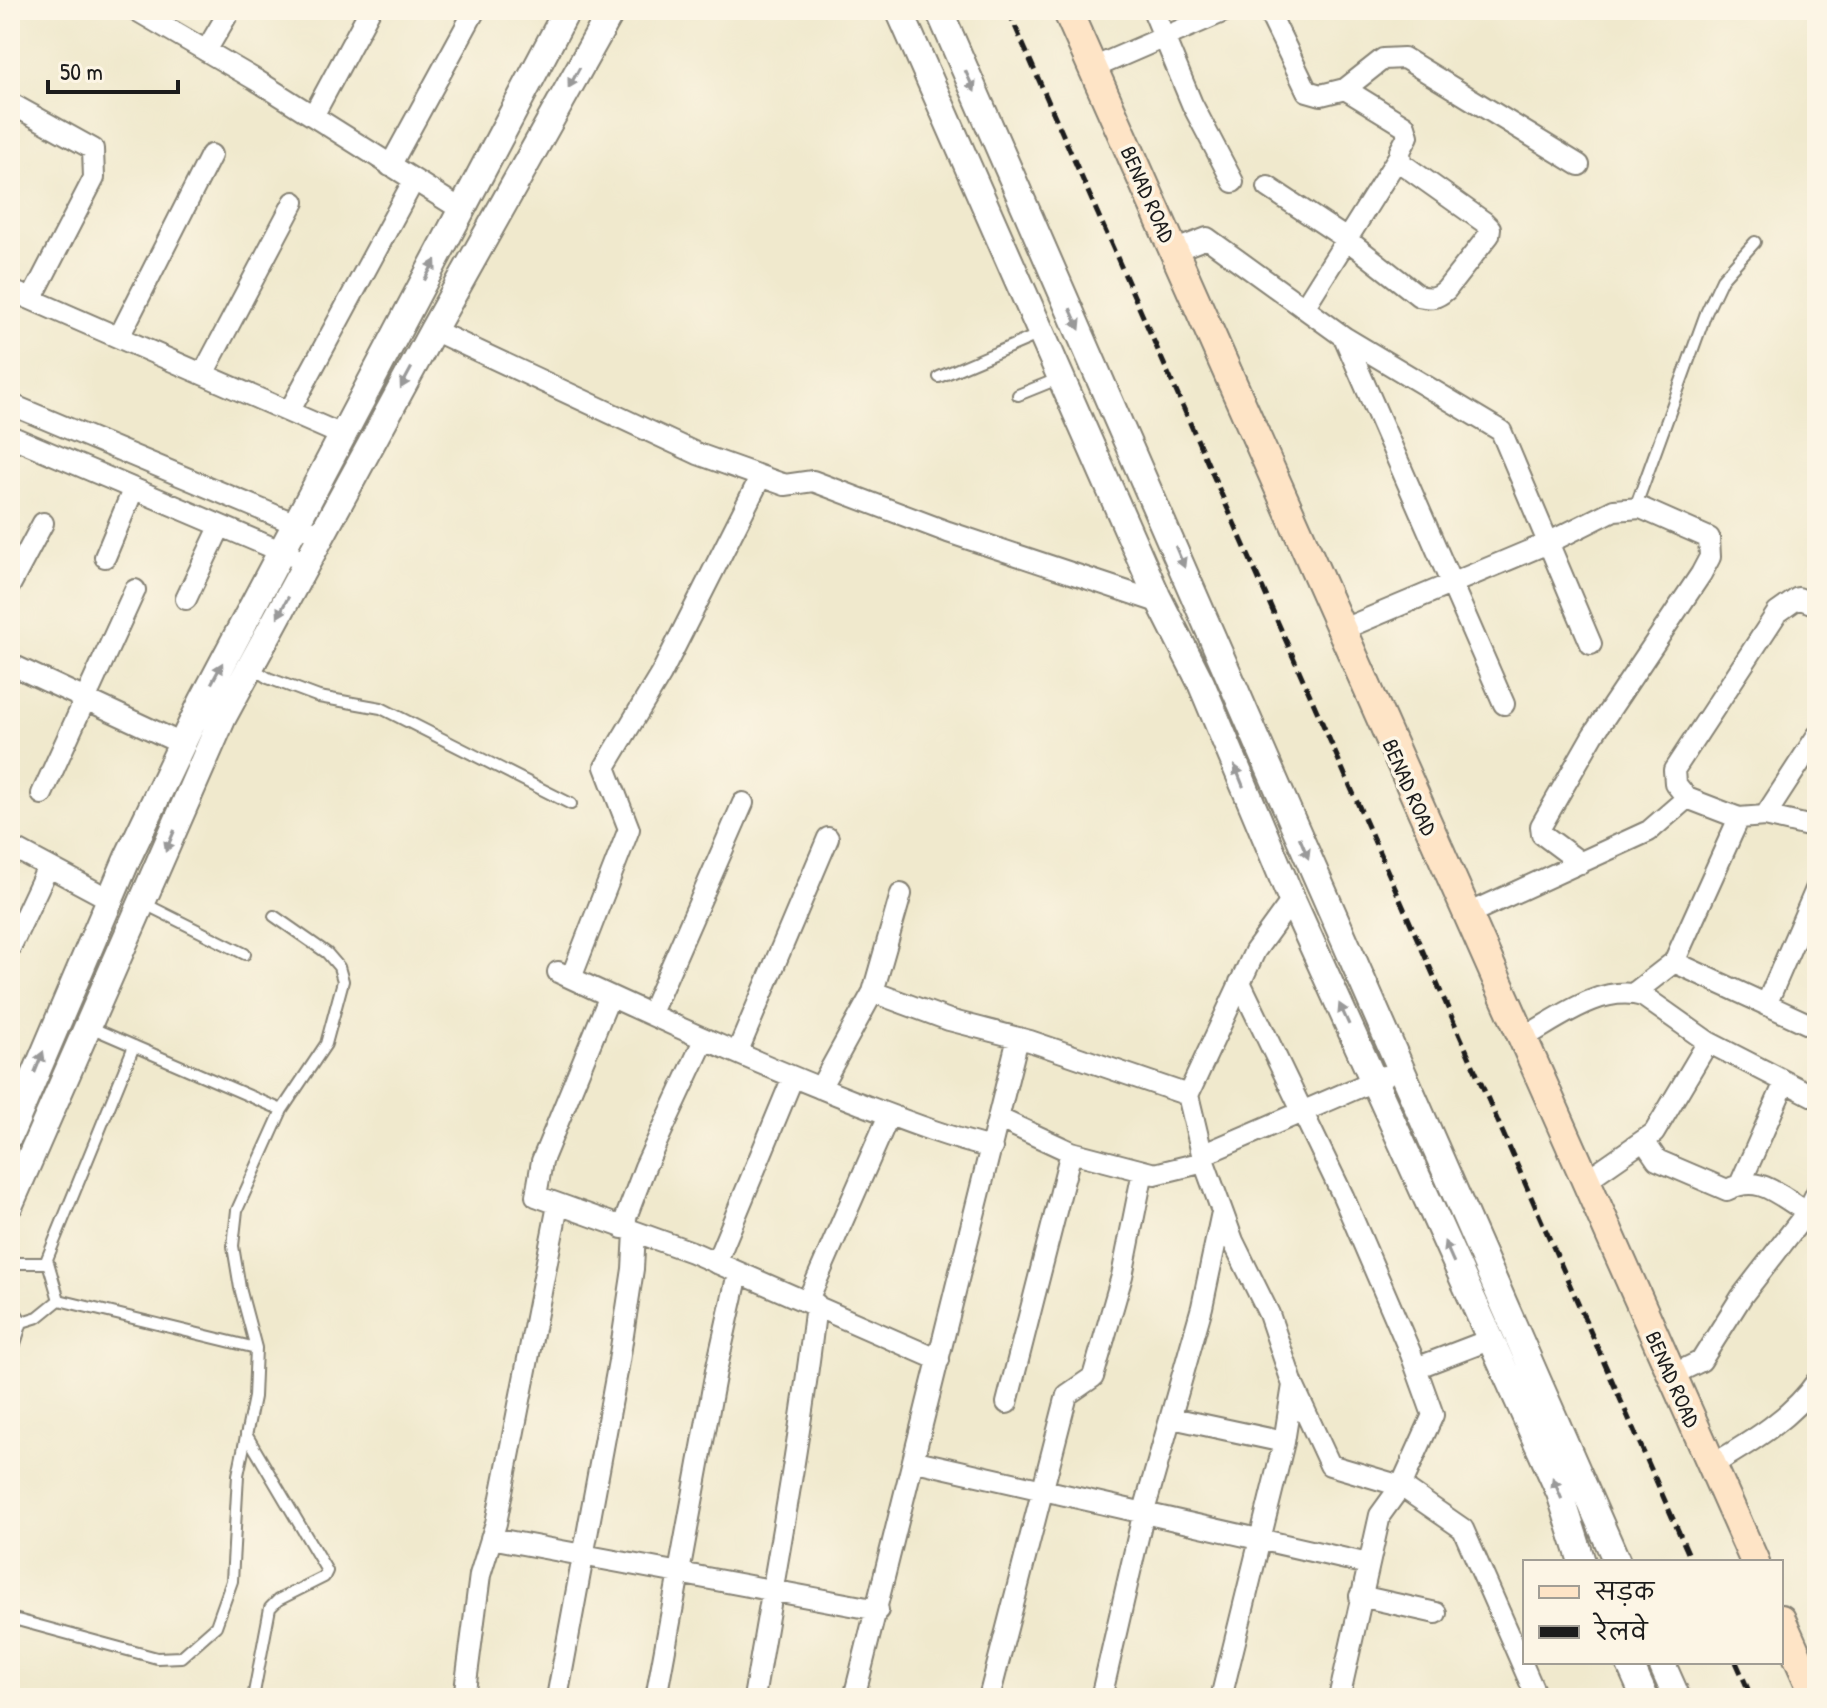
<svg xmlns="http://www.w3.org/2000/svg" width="1827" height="1708" viewBox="0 0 1827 1708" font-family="'Patrick Hand','Playpen Sans Deva',sans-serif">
	<rect width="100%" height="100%" fill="#fcf5e5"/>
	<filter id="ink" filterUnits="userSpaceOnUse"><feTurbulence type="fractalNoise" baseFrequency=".0125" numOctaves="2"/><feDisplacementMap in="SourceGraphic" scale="16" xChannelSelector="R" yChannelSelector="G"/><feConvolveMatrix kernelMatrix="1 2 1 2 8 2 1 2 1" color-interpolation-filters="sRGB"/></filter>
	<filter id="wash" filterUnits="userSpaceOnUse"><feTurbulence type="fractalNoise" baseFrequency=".006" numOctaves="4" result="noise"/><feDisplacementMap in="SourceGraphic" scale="32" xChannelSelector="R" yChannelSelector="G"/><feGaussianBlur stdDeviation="1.8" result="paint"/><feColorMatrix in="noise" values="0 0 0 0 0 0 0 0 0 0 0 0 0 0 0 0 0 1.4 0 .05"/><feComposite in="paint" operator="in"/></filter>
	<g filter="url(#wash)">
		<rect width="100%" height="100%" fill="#f0e9cd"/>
	</g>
	<g filter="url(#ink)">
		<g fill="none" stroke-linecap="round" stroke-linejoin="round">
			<defs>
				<path id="service" d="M939,377L1040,334
					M1018,395L1060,378
					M1635,508L1706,313L1722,279L1755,242
					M252,668L268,678L319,697L381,708L571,804
					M143,903L245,954
					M90,1027L282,1110
					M10,1263H47
					M59,1300L256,1348
					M10,1304L22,1322
					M22,1322L38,1317L59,1300L47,1259L134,1046
					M10,1359L22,1322
					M246,1434L327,1571L324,1577L278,1600L270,1608L253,1698
					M10,1508V1533
					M10,1618L157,1658L181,1657L216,1626L232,1581L238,1475L254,1397L256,1348L240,1288L233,1246L237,1210L282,1110L326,1044L343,981L339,967L327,953L274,916"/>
				<path id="minor" d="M136,10L256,80L462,210
					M1153,10L1192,104L1233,182
					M206,51L230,10
					M1093,68L1227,10
					M1345,89L1383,59L1404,58L1579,165
					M10,103L93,149L94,178L32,298
					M313,116L370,10
					M390,166L475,10
					M1268,187L1345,238L1419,296C1431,299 1437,298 1446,290L1489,235L1490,228L1484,222L1401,163L1400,151L1408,136L1405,126L1345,89L1321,95L1307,91L1268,10
					M1173,251L1207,238L1344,337L1501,431L1591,644
					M10,290L344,436
					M1305,306L1399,156
					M433,330L698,454L785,485L813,481L948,532L1161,603
					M119,337L211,155
					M1344,337L1504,704
					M203,374L294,202
					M10,404L322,535
					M289,412L414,180
					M10,436L292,556
					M105,557L133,490
					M10,585L43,523
					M186,599L220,527
					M1341,630L1548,543L1614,510L1641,508L1709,538L1710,557L1701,574L1593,735L1541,826L1542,834L1581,863
					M10,664L182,744
					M42,794L135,590
					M1687,798L1675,783L1674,770L1777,613L1798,598L1817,605
					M1765,816L1817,736
					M10,846L111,900
					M901,894L873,992L949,1020L1030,1041L1188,1095
					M1292,900L1255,951L1188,1095L1204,1162L1233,1241L1269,1314L1293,1385L1330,1465L1401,1486L1463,1529L1537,1698
					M1466,915L1649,831L1687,798L1739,818L1765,816L1817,828
					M10,948L48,867
					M1674,962L1817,1028
					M558,972C655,1017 753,1062 853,1101C898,1118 945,1137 992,1148
					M571,978L629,829L605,767L661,674L760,478
					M1240,982L1343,1196L1411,1354L1433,1415L1401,1486L1380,1515L1339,1698
					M1633,994L1674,962L1739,818
					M609,998L542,1161L536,1196L692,1252L939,1360
					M1766,1005L1817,887
					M651,1013L743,803
					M1521,1039C1558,1019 1600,984 1643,996L1708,1042L1817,1098
					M737,1053L828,838
					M820,1088L873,992
					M1000,1119L1071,1152L1155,1174L1204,1162
					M1644,1141L1657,1160L1727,1190C1759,1173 1778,1195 1807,1212
					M1202,1155L1385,1076
					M1585,1181L1654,1133L1708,1042
					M1741,1182L1785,1082
					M622,1228L645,1167L704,1040
					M716,1263L793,1077
					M807,1302L889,1115
					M1416,1368L1489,1340
					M1672,1375L1701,1361L1742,1296L1807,1212L1817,1192
					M1007,1403L1071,1152
					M1172,1418L1284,1442
					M916,1461L1368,1564
					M1712,1465C1749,1443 1792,1418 1817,1381
					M491,1538L878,1610
					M1360,1596L1436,1613
					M464,1698L480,1575L496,1523L558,1205
					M557,1698L619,1361L633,1269L635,1232
					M656,1698L716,1371L738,1273
					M754,1698C776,1567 801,1436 816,1304
					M854,1698L1018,1038
					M989,1698L1067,1395L1093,1377L1122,1276L1143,1171
					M1101,1698L1144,1511L1202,1307L1222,1212
					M1221,1698L1284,1442L1293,1385"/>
				<path id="tertiary" d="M899,10L1157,596L1201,683L1292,900L1560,1493L1582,1562
					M939,10C1167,527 1387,1046 1617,1562
					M10,1134L128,857L202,702L567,10
					M10,1204L223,717L433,330L612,10
					M1629,1662L1645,1698
					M1661,1662L1677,1698"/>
				<path id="secondary" d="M1067,10L1755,1562
					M1781,1619L1816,1698"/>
			</defs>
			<use href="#service" stroke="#868274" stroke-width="14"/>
			<use href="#minor" stroke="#868274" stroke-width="24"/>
			<use href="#tertiary" stroke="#868274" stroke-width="30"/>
			<use href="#secondary" stroke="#868274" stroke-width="32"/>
			<use href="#service" stroke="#fff" stroke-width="10"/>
			<use href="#minor" stroke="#fff" stroke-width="20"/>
			<use href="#tertiary" stroke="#fff" stroke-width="26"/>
			<use href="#secondary" stroke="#fee4c6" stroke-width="28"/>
			<path stroke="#1c1c1c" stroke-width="5" stroke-dasharray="12 6" stroke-linecap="butt" d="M1008,10L1692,1562
				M1736,1662L1752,1698"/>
		</g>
		<defs><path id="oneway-solid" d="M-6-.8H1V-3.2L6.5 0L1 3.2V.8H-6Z" transform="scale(2)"/></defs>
		<g fill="#999">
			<use href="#oneway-solid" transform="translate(574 78) rotate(119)"/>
			<use href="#oneway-solid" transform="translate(970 81) rotate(66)"/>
			<use href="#oneway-solid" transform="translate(430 270) rotate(-62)"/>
			<use href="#oneway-solid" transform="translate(1075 319) rotate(66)"/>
			<use href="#oneway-solid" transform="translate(406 378) rotate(118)"/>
			<use href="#oneway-solid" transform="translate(1180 557) rotate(67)"/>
			<use href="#oneway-solid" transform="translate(283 607) rotate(118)"/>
			<use href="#oneway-solid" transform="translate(217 673) rotate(-62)"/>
			<use href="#oneway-solid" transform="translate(1239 776) rotate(-112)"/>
			<use href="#oneway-solid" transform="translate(170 841) rotate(113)"/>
			<use href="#oneway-solid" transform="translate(1304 848) rotate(67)"/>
			<use href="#oneway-solid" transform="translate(1344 1014) rotate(-115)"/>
			<use href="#oneway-solid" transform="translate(39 1062) rotate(-68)"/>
			<use href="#oneway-solid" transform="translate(1449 1252) rotate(-114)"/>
			<use href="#oneway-solid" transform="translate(1557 1488) rotate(-113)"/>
		</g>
	</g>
	<g text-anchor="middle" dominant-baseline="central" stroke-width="7" stroke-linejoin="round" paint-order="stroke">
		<g font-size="22" fill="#1c1c1c" stroke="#fcf5e5">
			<text transform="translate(1148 194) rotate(66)">BENAD ROAD</text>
			<text transform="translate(1410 787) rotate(66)">BENAD ROAD</text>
			<text transform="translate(1673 1379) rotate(66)">BENAD ROAD</text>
		</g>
	</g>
	<rect width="1827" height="1708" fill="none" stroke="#fcf5e5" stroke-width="40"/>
	<rect x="1523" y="1560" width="260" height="104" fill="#fcf5e5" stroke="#a29e95" stroke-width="2"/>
	<rect x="1539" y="1586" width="40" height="12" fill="#fee4c6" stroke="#a29e95" stroke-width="2"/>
	<text x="1595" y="1600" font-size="24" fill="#1c1c1c">सड़क</text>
	<rect x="1539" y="1626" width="40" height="12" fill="#1c1c1c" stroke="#a29e95" stroke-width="2"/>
	<text x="1595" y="1640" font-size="24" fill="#1c1c1c">रेलवे</text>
	<path d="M48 80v12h130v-12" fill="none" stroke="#1c1c1c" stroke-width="4"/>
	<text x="60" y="80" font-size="24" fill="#1c1c1c" stroke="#fcf5e5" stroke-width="6" paint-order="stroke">50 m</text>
</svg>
